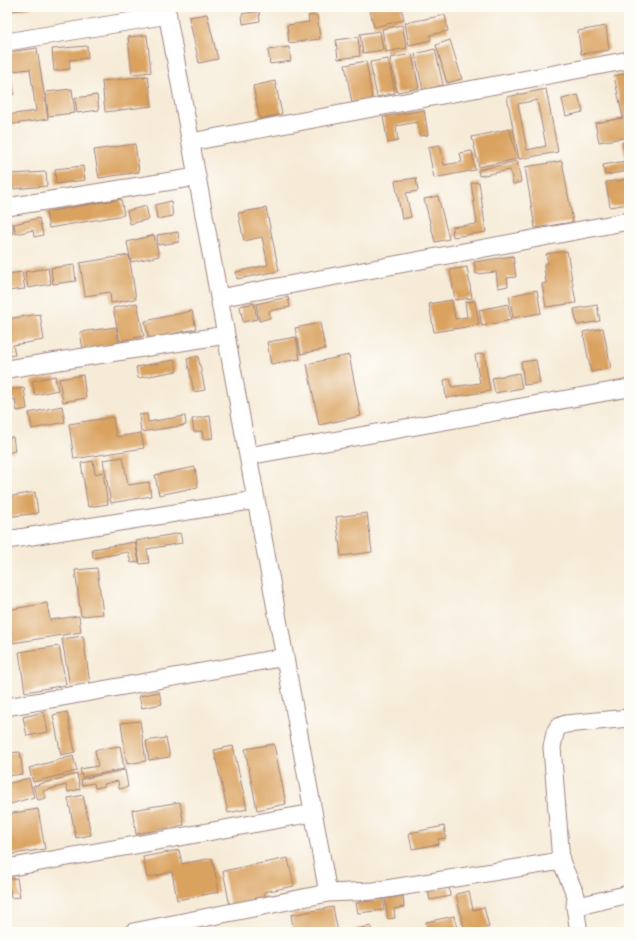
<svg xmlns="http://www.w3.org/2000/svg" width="636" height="939" viewBox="0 0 636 939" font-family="Mynerve,sans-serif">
	<rect width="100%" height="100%" fill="#fdfcf7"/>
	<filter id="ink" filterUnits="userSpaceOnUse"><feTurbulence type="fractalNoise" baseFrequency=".025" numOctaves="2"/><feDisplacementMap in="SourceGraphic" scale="8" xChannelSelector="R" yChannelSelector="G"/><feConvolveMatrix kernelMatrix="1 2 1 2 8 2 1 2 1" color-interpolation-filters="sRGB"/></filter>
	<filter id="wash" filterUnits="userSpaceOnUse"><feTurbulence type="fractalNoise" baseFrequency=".012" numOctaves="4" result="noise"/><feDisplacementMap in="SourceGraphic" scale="16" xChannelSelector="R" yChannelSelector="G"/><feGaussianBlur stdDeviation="0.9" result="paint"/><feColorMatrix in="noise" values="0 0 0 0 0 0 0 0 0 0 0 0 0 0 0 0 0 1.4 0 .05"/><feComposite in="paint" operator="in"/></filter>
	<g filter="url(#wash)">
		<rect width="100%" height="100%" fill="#f6ebd7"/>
		<g id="blocks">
			<path fill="#daa25e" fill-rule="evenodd" d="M7,7H32V8L7,12Z
				M369,7H401L404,20L374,27Z
				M259,11L260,21L243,24L242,14Z
				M207,14L218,59L199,63L189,17Z
				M317,15L320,39L289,43L287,25L309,22L308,16Z
				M445,15L448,31L430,35L431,40L409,45L405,23Z
				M402,25L407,48L386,52L382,29Z
				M606,26L609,50L581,54L578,31Z
				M380,31L383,50L363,53L360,34Z
				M147,35L151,72L132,74L128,37Z
				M358,37L360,56L338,59L336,40Z
				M450,40L462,79L447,83L436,45Z
				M87,46L88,58L69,60L70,69L54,71L52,49Z
				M289,47L291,61L270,64L268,50Z
				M37,48L48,119L7,125V115L36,111L30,69L13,71L10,52Z
				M435,49L443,85L423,90L415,54Z
				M412,54L419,88L397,92L390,58Z
				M388,59L395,93L377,97L370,62Z
				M7,60H8L9,71H7Z
				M366,61L372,99L352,103L345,65Z
				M627,73L629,82V137L599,142L595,123L623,118L614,76Z
				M11,74L14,94L7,95V75Z
				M148,76L152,106L105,112L102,81Z
				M275,81L282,114L260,119L253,86Z
				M72,89L75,113L48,116L46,92Z
				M546,89L558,152L519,159L507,97ZM537,100L546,146L527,150L518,104Z
				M97,95L99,110L77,113L75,98Z
				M578,95L583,112L566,116L562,99Z
				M424,110L428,135L420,136L417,122L396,126L398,141L388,143L383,117Z
				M510,129L517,159L479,167L472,137Z
				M629,141V171L605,175L603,165L626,161L622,142Z
				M135,144L139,172L99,178L94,150Z
				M440,145L444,165L462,162L460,153L472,151L475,170L434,178L428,147Z
				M517,161L521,182L513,184L510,170L479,176L478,170Z
				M562,161L573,222L535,228L525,167Z
				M83,166L85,180L56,184L55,169Z
				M46,172L47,186L12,189L11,174Z
				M416,178L418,191L406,193L411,217L402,219L395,181Z
				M629,179V204L610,207L606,182Z
				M479,182L486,232L453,237L452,227L477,224L471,183Z
				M438,196L449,239L435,242L424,199Z
				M121,199L124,215L49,228L46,212Z
				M171,201L173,216L157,219L155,205Z
				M146,206L149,219L130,224L127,211Z
				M266,208L279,271L237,279L236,272L268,265L262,237L244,241L238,213Z
				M39,218L43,235L34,237L33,230L16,234L14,224Z
				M13,223L14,233L7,234V224Z
				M178,232L179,242L158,245L157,235Z
				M154,235L159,256L131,262L127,242Z
				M567,251L576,303L546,307L542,284L546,283L544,264L548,263L546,254Z
				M129,255L136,299L111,303L110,292L85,296L80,263Z
				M513,256L516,277L507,278L508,286L498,288L496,272L476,274L474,262Z
				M74,265L76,281L53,284L51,268Z
				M467,267L472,298L455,300L450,270Z
				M48,268L51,284L28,288L25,272Z
				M22,272L25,289L7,291V274Z
				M537,290L541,313L513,318L509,296Z
				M288,297L290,307L269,311L270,318L259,321L256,304Z
				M452,300L455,319L467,317L465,302L475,301L479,325L434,332L429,304Z
				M629,302V315H628L626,303Z
				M137,303L144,336L120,341L113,308Z
				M254,303L257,319L243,322L240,306Z
				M508,304L511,320L482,326L479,310Z
				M597,305L600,321L577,325L574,309Z
				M192,311L196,329L149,339L145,321Z
				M40,314L44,340L13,345L15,355L7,356V319Z
				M320,323L325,349L301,354L295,328Z
				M116,327L119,344L83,350L80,332Z
				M603,328L611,368L591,372L583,332Z
				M296,337L300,359L271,364L267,342Z
				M484,353L490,391L446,398L444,380L450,379L452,387L480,383L475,355Z
				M349,355L361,416L319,425L307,364Z
				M198,356L205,390L194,392L187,359Z
				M175,360L177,371L138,378L136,367Z
				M536,360L540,383L524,385L521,362Z
				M519,373L522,388L495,393L492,378Z
				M83,375L86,398L63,402L59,379Z
				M55,376L58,390L35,395L32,381Z
				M24,388L27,409L17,411L15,399L7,400V390Z
				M62,406L65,422L32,429L29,413Z
				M147,414L148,422L185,416L186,425L141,432L139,415Z
				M210,416L213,438L203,439L202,431L194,432L192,419Z
				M113,417L116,437L141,433L144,448L74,459L69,424Z
				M13,437L15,451L7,453V438Z
				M123,457L128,485L149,482L151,496L111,503L103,460Z
				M93,461L95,474L103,472L108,504L88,507L81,463Z
				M195,467L198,487L159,495L155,475Z
				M35,492L38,513L7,517V497Z
				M367,513L372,552L341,556L336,517Z
				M180,533L182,543L147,549L149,563L140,564L136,541Z
				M135,542L139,562L131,563L128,552L93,558L92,549Z
				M97,568L103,614L81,616L75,570Z
				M47,603L50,620L79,616L81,632L13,643L8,610Z
				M83,636L90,684L70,687L62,639Z
				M59,646L66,685L25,692L19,652Z
				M159,692L162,704L142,708L139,696Z
				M44,712L48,732L27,736L23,717Z
				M67,712L75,752L61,755L53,715Z
				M140,721L146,761L127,764L121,723Z
				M166,738L170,757L149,760L146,741Z
				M274,744L286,804L257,810L245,749Z
				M120,746L124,769L82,777L80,769L98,766L95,750Z
				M233,746L247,809L228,813L214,750Z
				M20,752L23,774L7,776V753Z
				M73,756L77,771L33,782L29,768Z
				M125,770L128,787L119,789L118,781L104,784L105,786L95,788L94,783L82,785L81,779Z
				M77,774L80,789L68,792L66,785L43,791L46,798L38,800L33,786Z
				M29,778L34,797L7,805V784Z
				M83,795L91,835L76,838L68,798Z
				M180,802L184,825L136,834L132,810Z
				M38,809L45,849L7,855V814Z
				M444,826L446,838L438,839L439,844L412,849L409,833Z
				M179,850L182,864L212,858L219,892L177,900L172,872L147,878L143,857Z
				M288,858L294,886L264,892L266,899L230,906L223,871Z
				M17,878L20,897L11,898L10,889L7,890V880Z
				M449,887L450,896L430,900L428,891Z
				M469,891L473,910L484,907L489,927L469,932H465L456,894Z
				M403,896L404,907L394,909L395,918L388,919L385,899Z
				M383,899L384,910L358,913L356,903Z
				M333,907L338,932H294L291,915Z
				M454,916L458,932H428L426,922Z
				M371,926L372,932H346V931Z"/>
		</g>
	</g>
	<g filter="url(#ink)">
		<use href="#blocks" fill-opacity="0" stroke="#a08581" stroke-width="1"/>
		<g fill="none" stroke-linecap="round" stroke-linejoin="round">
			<defs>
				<path id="minor" d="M166,7L328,893
					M7,42L168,15
					M191,142L629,60
					M7,207L197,177
					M219,298L629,221
					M7,369L226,335
					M248,456L629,388
					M7,540L256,500
					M7,707L285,657
					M7,868L313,813
					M575,907L629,894
					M133,932L328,893L374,891L561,861
					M579,932L575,907L576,896L561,861L552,747L555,733L558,727L566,724L629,718"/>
			</defs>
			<use href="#minor" stroke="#a08581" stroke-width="19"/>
			<use href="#minor" stroke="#fff" stroke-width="17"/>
		</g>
	</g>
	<rect width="636" height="939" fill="none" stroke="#fdfcf7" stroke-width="24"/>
</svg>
